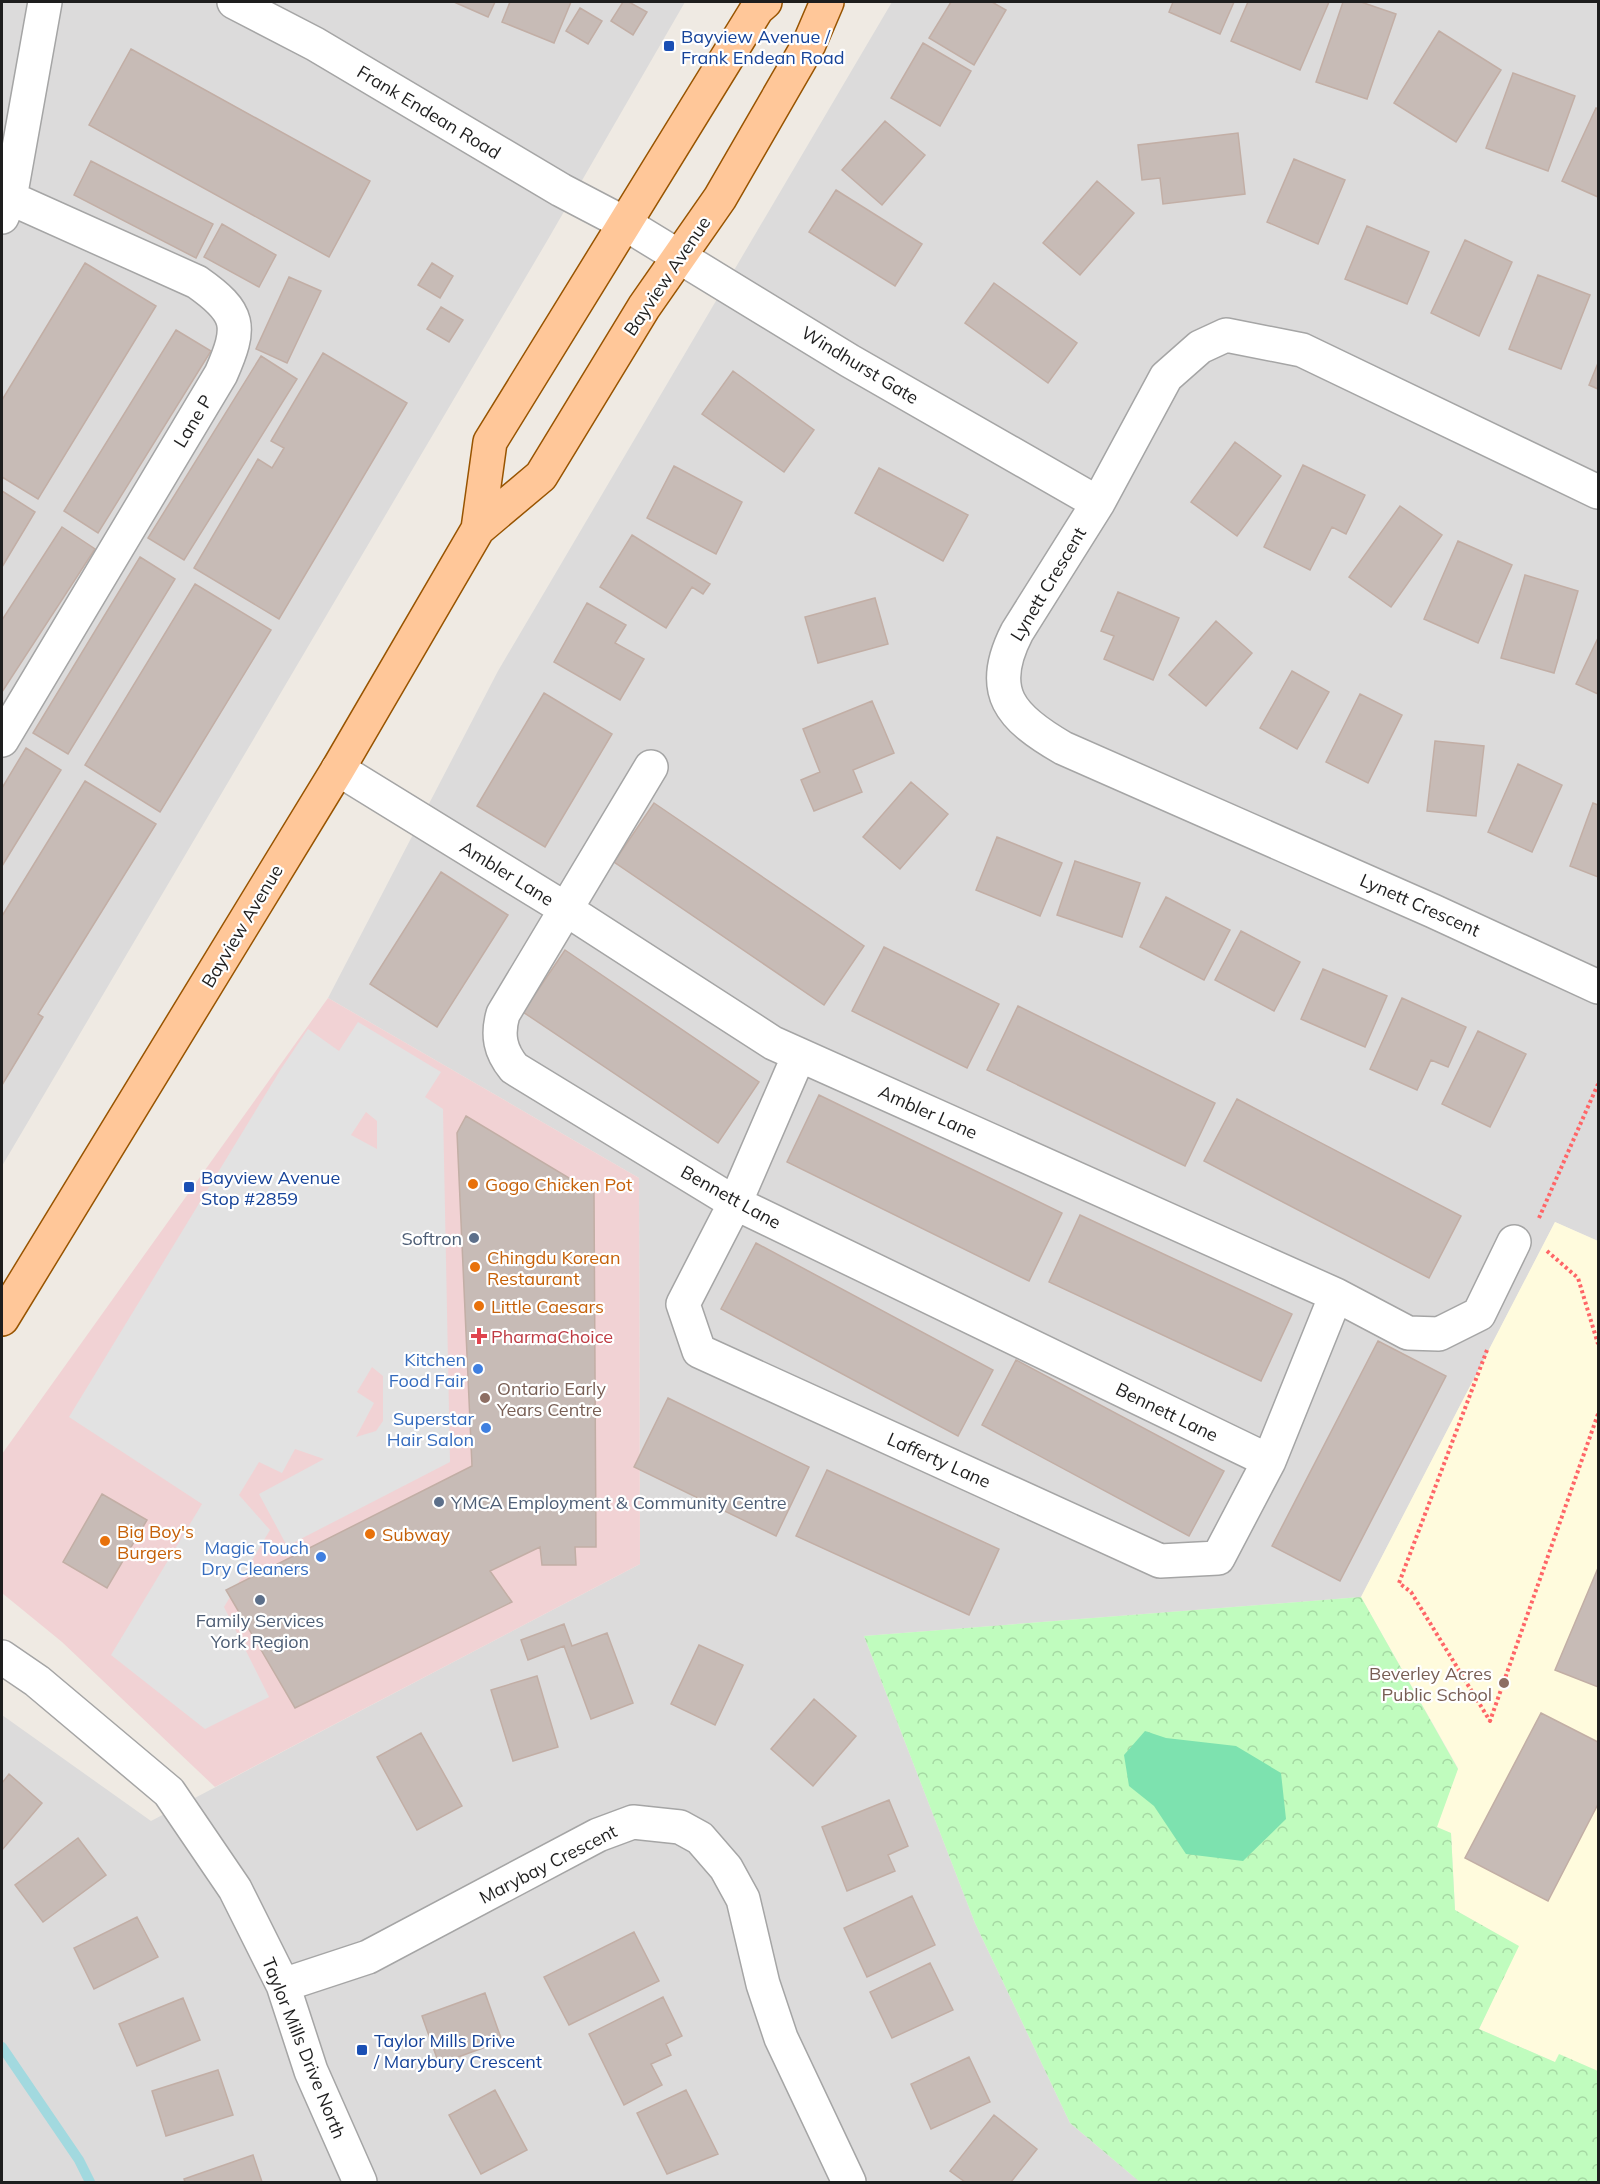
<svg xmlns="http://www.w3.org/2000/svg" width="1600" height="2184" viewBox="0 0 1600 2184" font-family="Mulish,sans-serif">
	<defs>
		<pattern id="park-crowns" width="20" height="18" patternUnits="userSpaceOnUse" patternTransform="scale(1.5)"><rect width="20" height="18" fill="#c0fcbe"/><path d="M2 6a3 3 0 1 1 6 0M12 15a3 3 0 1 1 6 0" fill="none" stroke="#a5d8a3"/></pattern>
	</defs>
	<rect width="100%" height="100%" fill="#efeae3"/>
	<path fill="#dcdbdb" d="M2,2H685L547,241L2,1166Z
		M892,2H1598V1241L1555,1222L1361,1597L864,1636L975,1923L1070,2123L1140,2182H2V1715L151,1821L640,1564L639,1178L328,998L498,671Z"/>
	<path fill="#f1d2d4" d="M328,998L639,1178L640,1564L215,1787L62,1642L2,1593V1454Z"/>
	<path fill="#fffbdd" d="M1555,1222L1598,1241V2081L1479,2029L1518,1946L1455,1910L1451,1833L1436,1828L1458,1768L1361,1597Z"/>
	<path fill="url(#park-crowns)" d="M1361,1597L1458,1769L1437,1827L1451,1833L1455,1910L1519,1946L1479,2029L1555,2062L1559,2054L1598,2071V2182H1140L1070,2123L975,1923L864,1636Z"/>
	<path fill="#7de2af" d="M1145,1731L1166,1738L1236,1746L1281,1773L1286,1819L1243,1861L1186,1854L1154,1806L1129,1786L1124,1755Z"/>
	<path fill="#e2e2e2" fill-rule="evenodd" d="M358,1022L441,1072L425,1097L443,1109L450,1462L287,1546L259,1494L324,1459L295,1449L282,1473L259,1462L239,1495L270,1530L224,1607L269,1697L205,1729L111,1655L202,1504L69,1417L281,1069L308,1029L339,1051ZM366,1112L377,1121V1149L351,1135ZM372,1367L383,1376V1421L376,1431L356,1437L374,1403L357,1392Z"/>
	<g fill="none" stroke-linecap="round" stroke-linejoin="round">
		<path stroke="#a2d9df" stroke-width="10" d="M2,2047L79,2160L90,2182"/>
	</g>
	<path fill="#c7bbb6" stroke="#c2aea5" stroke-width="1.5" d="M454,2H495L488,17Z
		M510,2H571L554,43L502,22Z
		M623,2H629L647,12L633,35L611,21Z
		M951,2H992L1006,10L974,65L929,38Z
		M1173,2H1234L1220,34L1169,12Z
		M1248,2H1329L1300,70L1231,41Z
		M1343,2H1361L1396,14L1367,99L1316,82Z
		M580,8L602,21L588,44L566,31Z
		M1439,31L1501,70L1456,142L1394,103Z
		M923,43L971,71L940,126L891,98Z
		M131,49L370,181L329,257L89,125Z
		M1513,73L1575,96L1548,171L1486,148Z
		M1596,108L1598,109V197L1562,181Z
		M885,121L925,155L882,205L842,170Z
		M1238,133L1245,194L1163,204L1160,178L1142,180L1138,145Z
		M1294,159L1345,180L1318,244L1267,222Z
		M91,161L213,224L196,258L74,195Z
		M1097,181L1134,213L1080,275L1043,243Z
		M836,190L922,244L895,286L809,232Z
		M222,224L276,255L259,287L204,257Z
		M1367,226L1429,252L1407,304L1345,279Z
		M1465,240L1512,262L1479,336L1431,313Z
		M85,263L156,306L38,499L2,477V400Z
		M432,263L453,276L440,298L418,285Z
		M1538,275L1590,295L1561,369L1509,349Z
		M289,277L321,291L287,363L256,349Z
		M994,283L1077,343L1048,383L965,323Z
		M441,307L463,320L449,342L427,329Z
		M176,330L211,351L98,533L64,511Z
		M323,353L407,403L279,619L194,568L258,459L272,468L284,448L271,441Z
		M261,356L297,379L184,560L148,538Z
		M1598,363V389L1589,385Z
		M733,371L814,430L784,472L702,414Z
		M1235,442L1281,476L1237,536L1191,502Z
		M1303,465L1365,495L1346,534L1332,527L1310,570L1264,547Z
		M674,466L742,502L716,554L647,518Z
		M879,468L968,515L943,561L855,513Z
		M2,491L35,512L2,567Z
		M1400,506L1442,535L1391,607L1349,577Z
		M62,527L95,549L2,692V620Z
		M632,535L710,584L703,594L692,587L666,628L600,587Z
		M1458,541L1512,565L1478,643L1424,619Z
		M140,557L175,579L68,754L33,733Z
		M1525,575L1578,591L1554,673L1501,658Z
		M195,584L271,630L160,812L85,765Z
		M1118,592L1179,618L1153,680L1104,659L1114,636L1101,631Z
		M875,598L888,644L818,663L805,617Z
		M587,603L626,625L615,643L644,659L620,700L554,662Z
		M1216,621L1252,653L1206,706L1169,675Z
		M1598,638V694L1576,684Z
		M1292,671L1329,692L1297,749L1260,728Z
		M544,693L612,734L545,847L477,806Z
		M1360,694L1402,715L1368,783L1326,762Z
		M872,701L894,753L853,770L862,792L814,811L801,780L820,772L803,729Z
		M1435,741L1484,746L1476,816L1427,811Z
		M26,748L61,770L2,866V788Z
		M1518,764L1562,785L1532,852L1488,832Z
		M85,781L156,824L38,1014L43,1017L2,1085V916Z
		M911,782L948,814L900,869L863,837Z
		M654,803L864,946L824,1005L614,862Z
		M1593,803L1598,805V877L1570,866Z
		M997,837L1062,863L1040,916L976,890Z
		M1075,861L1140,883L1122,937L1057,915Z
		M441,872L508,915L437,1027L370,984Z
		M1166,897L1230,930L1204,980L1140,947Z
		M1241,931L1300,962L1274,1011L1215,980Z
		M884,947L999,1004L967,1068L852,1011Z
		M565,950L759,1082L718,1143L523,1012Z
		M1323,969L1387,996L1365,1047L1301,1019Z
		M1402,998L1466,1027L1448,1067L1431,1060L1417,1090L1370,1069Z
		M1018,1006L1215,1103L1185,1166L987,1070Z
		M1478,1031L1526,1054L1490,1127L1442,1104Z
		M819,1095L1062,1213L1029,1281L787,1162Z
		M1237,1099L1461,1216L1429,1278L1204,1161Z
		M466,1116L594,1193L596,1547H575L576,1565H542L540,1547L490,1571L512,1602L295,1708L226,1590L472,1466L457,1133Z
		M1080,1215L1292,1314L1261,1381L1049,1282Z
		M756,1243L993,1370L958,1436L721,1309Z
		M1378,1341L1446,1376L1340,1581L1272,1546Z
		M1016,1360L1224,1471L1189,1536L982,1425Z
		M668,1398L809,1467L776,1536L634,1467Z
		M827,1470L999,1549L969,1615L796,1536Z
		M102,1494L147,1520L107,1588L63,1562Z
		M1598,1568V1687L1555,1670Z
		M564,1624L572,1646L607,1633L633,1703L591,1719L564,1646L528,1660L521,1640Z
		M699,1645L743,1665L715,1725L671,1704Z
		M537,1676L558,1747L513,1761L491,1690Z
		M814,1699L856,1736L813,1786L771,1749Z
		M1541,1713L1598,1742V1804L1548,1901L1465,1858Z
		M421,1733L462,1806L417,1830L377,1757Z
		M9,1774L42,1803L2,1850V1783Z
		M889,1800L908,1846L888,1855L895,1871L847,1891L822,1827Z
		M78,1838L106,1875L43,1922L15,1885Z
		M912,1896L935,1945L867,1977L844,1928Z
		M137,1917L158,1957L94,1989L74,1948Z
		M634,1932L659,1981L569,2025L544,1977Z
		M930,1963L953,2010L892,2038L870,1992Z
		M485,1993L502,2041L439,2064L422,2016Z
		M663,1997L682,2036L666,2044L671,2055L651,2064L662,2085L624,2105L589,2034Z
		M183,1998L200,2040L137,2066L119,2024Z
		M969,2057L990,2102L931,2129L911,2084Z
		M218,2070L233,2115L166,2136L152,2091Z
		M495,2090L527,2150L481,2174L449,2115Z
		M686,2090L718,2154L667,2174L637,2113Z
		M994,2115L1037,2149L1011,2182H965L950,2171Z
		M253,2155L262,2182H185L184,2179Z"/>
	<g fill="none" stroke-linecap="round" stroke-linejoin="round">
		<defs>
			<path id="minor" d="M234,2L315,44L561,190L624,223L850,361L1098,503
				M2,217L10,198L45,2
				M1598,492L1302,350L1226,335L1200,347L1166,377L1098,503L1017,632C986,692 1011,718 1063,748L1433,911L1598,987
				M2,740L221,374C242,326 241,313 197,282L10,198
				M651,767L503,1014C497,1035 500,1051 514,1068L735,1203L1269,1461
				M338,769L564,908L773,1043L1336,1295L1408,1333L1439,1334L1479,1314L1514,1242
				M799,1055L735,1203L683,1304L699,1351L1160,1561L1218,1558L1269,1461L1336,1295
				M2,1657L37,1681L169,1792L235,1889L283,1985L311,2071L360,2182
				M283,1985L368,1957L598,1835L633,1822L680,1827L700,1838L726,1868L743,1899L763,1984L781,2038L849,2182"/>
			<path id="major" d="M478,529L490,442L757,9L765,2
				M2,1319L338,769L478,529L541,476L644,307L720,198L809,44L827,2"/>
		</defs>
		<use href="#minor" stroke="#a5a5a5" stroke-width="36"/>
		<use href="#major" stroke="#985400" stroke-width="36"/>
		<path stroke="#ff6567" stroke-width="4" stroke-dasharray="3 3" stroke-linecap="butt" d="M1539,1218L1598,1084
			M1547,1251L1578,1278L1598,1344
			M1487,1350L1399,1583L1411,1592L1490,1721L1598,1414"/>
		<use href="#minor" stroke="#fff" stroke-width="33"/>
		<use href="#major" stroke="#ffc799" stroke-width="33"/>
	</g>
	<g fill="#1a4fb4" stroke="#fff" stroke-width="2">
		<rect x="663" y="40" width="12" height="12" rx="3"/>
		<rect x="183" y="1181" width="12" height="12" rx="3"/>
		<rect x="356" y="2044" width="12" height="12" rx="3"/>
	</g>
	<g fill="#e8710a" stroke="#fff" stroke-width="2">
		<circle cx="473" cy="1184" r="6"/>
		<circle cx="475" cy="1267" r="6"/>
		<circle cx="479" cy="1306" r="6"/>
		<circle cx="370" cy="1534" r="6"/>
		<circle cx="105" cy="1541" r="6"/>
	</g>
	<g fill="#5c6f8a" stroke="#fff" stroke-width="2">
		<circle cx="474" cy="1238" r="6"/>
		<circle cx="439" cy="1502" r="6"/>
		<circle cx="260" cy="1600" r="6"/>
	</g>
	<path fill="#e0444e" stroke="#fff" stroke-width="2" d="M476 1327h6v6h6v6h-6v6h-6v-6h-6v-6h6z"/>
	<g fill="#3f7fe0" stroke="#fff" stroke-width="2">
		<circle cx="478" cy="1369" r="6"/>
		<circle cx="486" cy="1428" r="6"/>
		<circle cx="321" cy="1557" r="6"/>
	</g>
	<g fill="#8d6e63" stroke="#fff" stroke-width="2">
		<circle cx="485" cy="1398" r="6"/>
		<circle cx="1504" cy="1683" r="6"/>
	</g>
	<g text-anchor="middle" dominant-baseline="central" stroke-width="4.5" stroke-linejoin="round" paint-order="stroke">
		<g font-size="18" fill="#164399" stroke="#fff" text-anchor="start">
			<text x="681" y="36">Bayview Avenue /<tspan x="681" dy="21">Frank Endean Road</tspan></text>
			<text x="201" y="1177">Bayview Avenue<tspan x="201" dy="21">Stop #2859</tspan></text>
			<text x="374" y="2040">Taylor Mills Drive<tspan x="374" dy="21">/ Marybury Crescent</tspan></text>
		</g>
		<g font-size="18" fill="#1e1e1e" stroke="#fff">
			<text transform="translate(429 112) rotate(31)">Frank Endean Road</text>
			<text transform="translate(667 276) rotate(-56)">Bayview Avenue</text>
			<text transform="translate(860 365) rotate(31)">Windhurst Gate</text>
			<text transform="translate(193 421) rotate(-59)">Lane P</text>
			<text transform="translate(1048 584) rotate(-59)">Lynett Crescent</text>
			<text transform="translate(507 873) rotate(32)">Ambler Lane</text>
			<text transform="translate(1420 905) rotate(24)">Lynett Crescent</text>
			<text transform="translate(242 926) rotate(-59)">Bayview Avenue</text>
			<text transform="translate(928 1112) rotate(24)">Ambler Lane</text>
			<text transform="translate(731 1197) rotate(29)">Bennett Lane</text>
			<text transform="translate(1167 1412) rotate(26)">Bennett Lane</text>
			<text transform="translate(939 1460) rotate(24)">Lafferty Lane</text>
			<text transform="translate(548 1864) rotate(-27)">Marybay Crescent</text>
			<text transform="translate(304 2048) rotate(68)">Taylor Mills Drive North</text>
		</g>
		<g font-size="18" fill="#c56008" stroke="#fff" text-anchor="start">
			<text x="485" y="1184">Gogo Chicken Pot</text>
			<text x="487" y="1257">Chingdu Korean<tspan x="487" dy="21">Restaurant</tspan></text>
			<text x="491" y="1306">Little Caesars</text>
			<text x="117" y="1531">Big Boy's<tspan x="117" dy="21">Burgers</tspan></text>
			<text x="382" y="1534">Subway</text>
		</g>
		<g font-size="18" fill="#4e5e75" stroke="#fff" text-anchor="end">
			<text x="462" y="1238">Softron</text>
			<text x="451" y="1502" text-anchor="start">YMCA Employment &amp; Community Centre</text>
			<text x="260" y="1620" text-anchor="middle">Family Services<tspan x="260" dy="21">York Region</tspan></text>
		</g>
		<g font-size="18" fill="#be3a42" stroke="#fff" text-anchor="start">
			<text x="491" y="1336">PharmaChoice</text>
		</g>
		<g font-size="18" fill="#366cbe" stroke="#fff" text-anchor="end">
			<text x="466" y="1359">Kitchen<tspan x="466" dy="21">Food Fair</tspan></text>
			<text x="474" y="1418">Superstar<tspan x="474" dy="21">Hair Salon</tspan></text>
			<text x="309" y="1547">Magic Touch<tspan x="309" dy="21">Dry Cleaners</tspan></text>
		</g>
		<g font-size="18" fill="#785e54" stroke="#fff" text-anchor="start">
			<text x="497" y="1388">Ontario Early<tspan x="497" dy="21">Years Centre</tspan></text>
			<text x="1492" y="1673" text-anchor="end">Beverley Acres<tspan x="1492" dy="21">Public School</tspan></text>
		</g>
	</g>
	<rect width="1600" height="2184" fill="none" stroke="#1e1e1e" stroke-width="6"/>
</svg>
